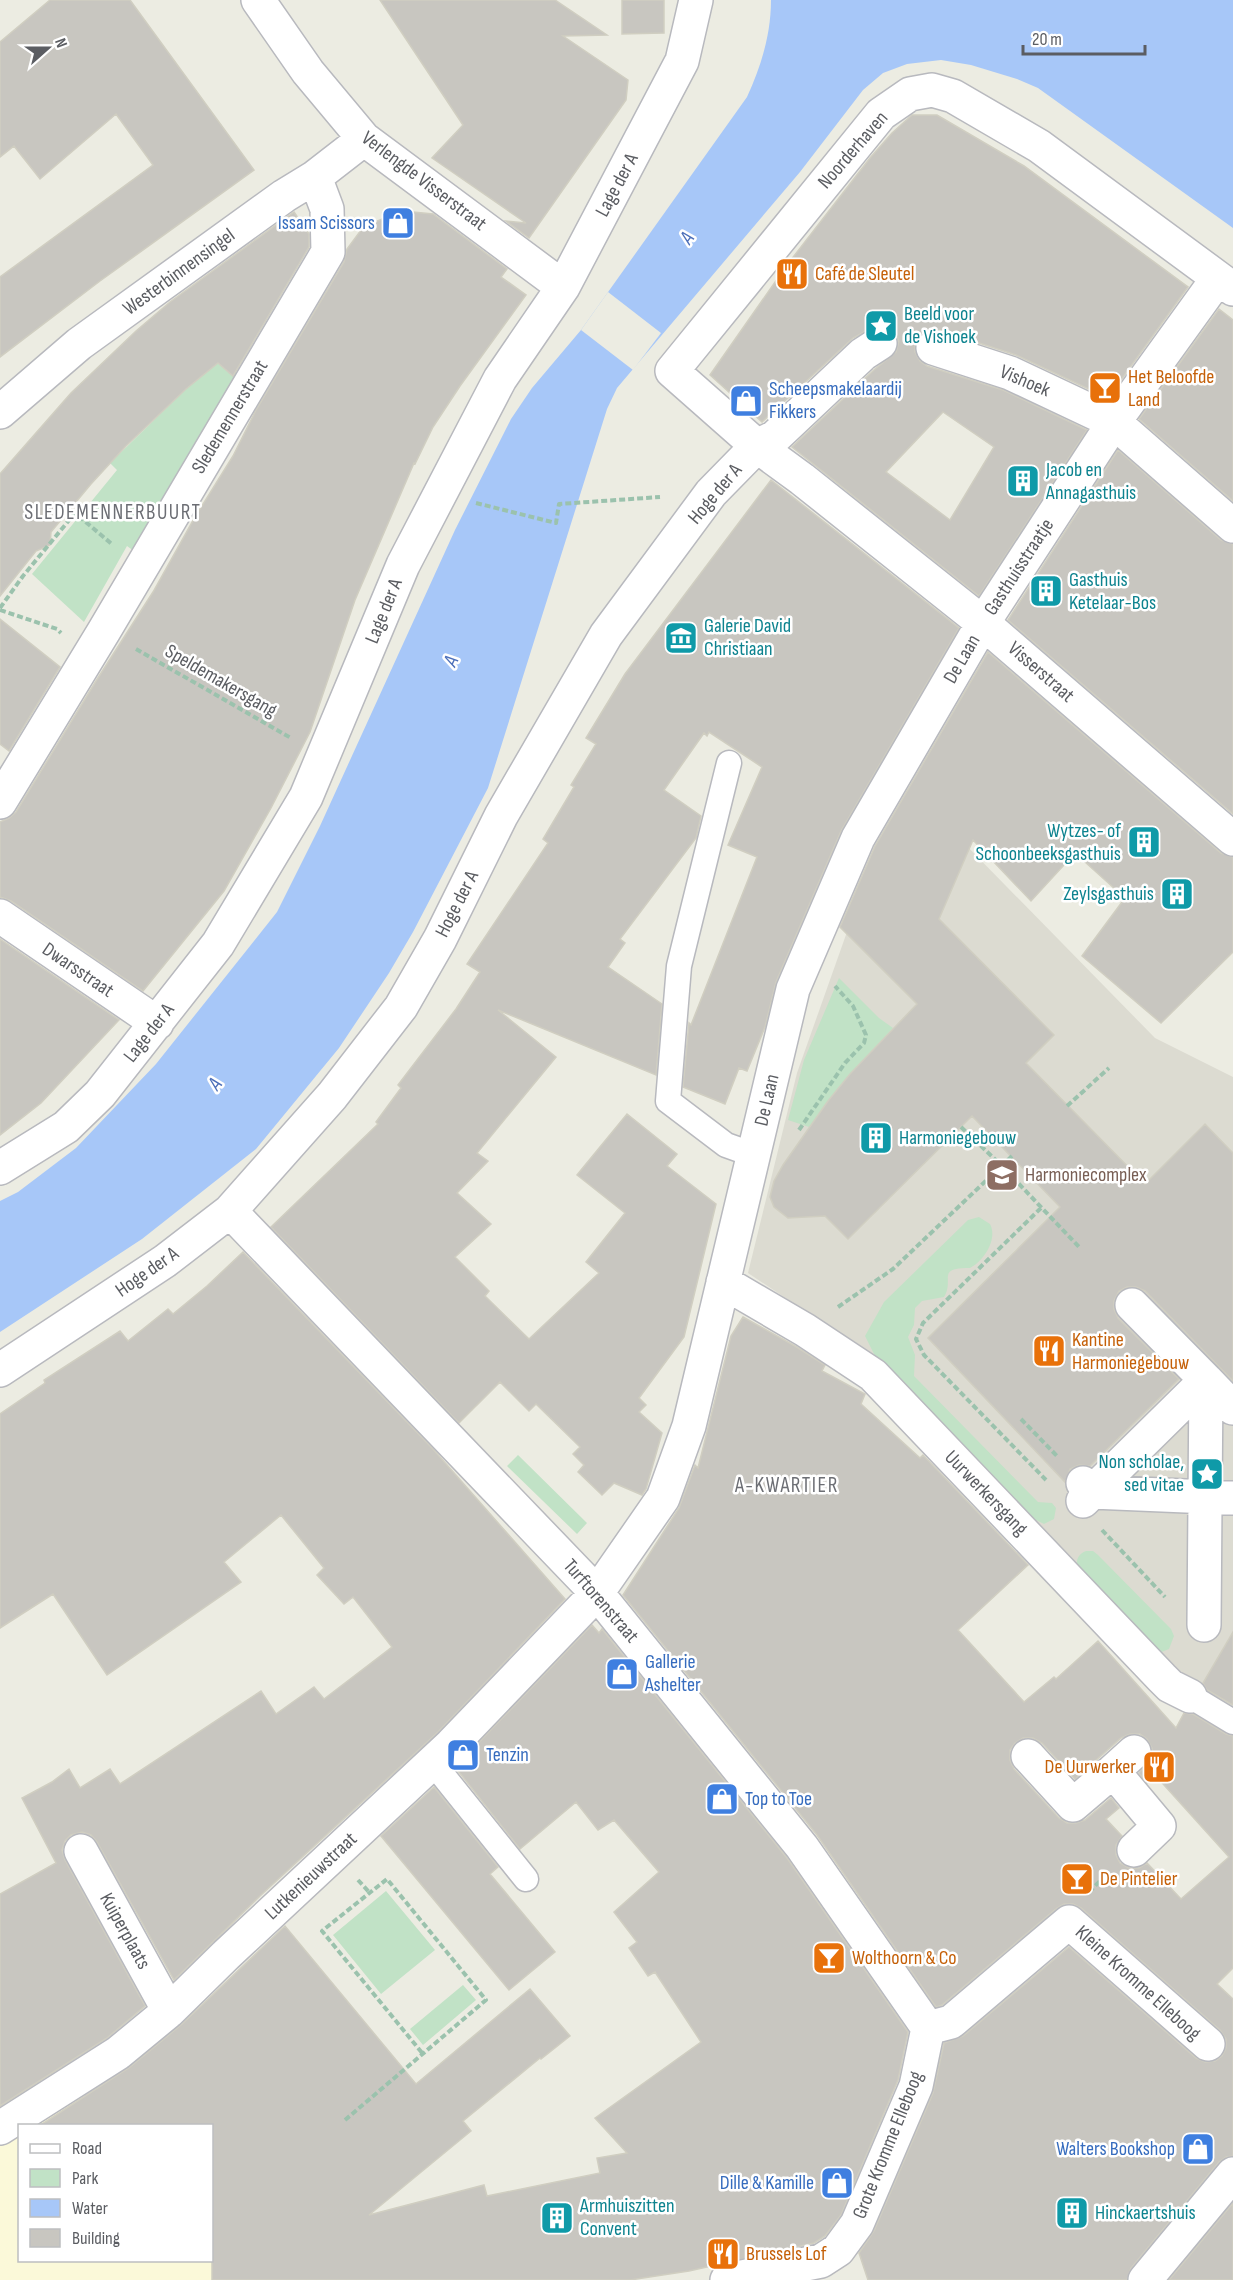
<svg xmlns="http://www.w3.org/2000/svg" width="1233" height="2280" viewBox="0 0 1233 2280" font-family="'Sofia Sans Condensed',sans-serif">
	<rect width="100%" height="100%" fill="#ecece2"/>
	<path fill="#fbf9d9" d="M0,1978L104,2125L20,2126V2260H212V2256L232,2280H0Z"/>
	<path fill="#dcdbd1" d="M903,798L962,841L1155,1038L1233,1077V1717L1173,1674L874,1357L748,1273L797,1073L870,867Z"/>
	<path fill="#c1e2c6" d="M224,357L238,374L138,554L127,546L84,622L32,574L117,470L110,463L186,389Z
		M839,978L879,1018L893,1028L850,1074L809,1127L788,1120L804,1060Z
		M979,1217L990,1224C998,1239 984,1261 970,1268C935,1268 955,1279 944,1297L922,1301L915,1308L914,1325L908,1337L915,1355L914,1376L1038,1502L1052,1503L1056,1508L1054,1519L1044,1524L1034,1519L878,1362L865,1336L884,1302L968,1220Z
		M518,1455L587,1523L577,1534L507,1466Z
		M1086,1551H1093L1098,1555L1171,1629L1174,1636L1169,1649L1159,1653L1077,1568C1076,1560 1078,1554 1086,1551Z
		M386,1891L435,1950L381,1994L333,1935Z
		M463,1985L476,2000L423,2045L410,2029Z"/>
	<path fill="#a7c7f8" d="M771,0H1233V228L1038,88L1017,79L971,65L941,60L907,64L883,73L863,90L800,172L617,388L607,409L488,788L413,932L389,973L339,1048L256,1149L142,1239L0,1332V1201L18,1192L76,1148L156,1064L277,912L320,826L455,530L511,419L532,388L581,330L747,97C761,66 771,35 771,0Z"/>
	<path fill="#ecece2" d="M608,292L661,333L633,370L581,330Z"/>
	<path fill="#c8c6c0" stroke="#d0cec1" stroke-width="1.5" fill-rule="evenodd" d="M50,0H130L254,170L100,281L0,357V277L153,165L116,114L40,179L14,146L0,157V42Z
		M380,0H555L607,35L563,36L628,80L626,100L529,238L506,221L526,223L432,158L463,125Z
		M622,0H664V33L622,34Z
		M912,115H937L1024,166L1188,287L1108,398L1016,355L939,330H929L920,335L915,343V352L920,361L927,366L1003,390L1087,430L979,596L792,447L875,369L896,352L899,341L895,332L889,327L878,324L853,338L762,422L710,375L787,265L870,158L892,133ZM943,412L994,447L950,520L886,472Z
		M403,211L433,214L507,269L501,277L526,295L460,386L433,427L415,464L414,463L355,600L310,732L271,808L224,891L143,991L11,901L0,897V822L9,818L16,812L96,681L153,592L195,517L233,456L256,410L344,262L347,249L364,226Z
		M294,212L309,234V247L233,376L218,363L186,389L126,446L91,484L51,532L50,545L36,551L0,596V474L71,393L136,331L170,302Z
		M1219,309L1233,320V501L1139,419Z
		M1118,450L1221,540L1233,544V814L1008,620Z
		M771,480L959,628L841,831L776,982L765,1027L747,1071L739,1068L725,1104L683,1087L689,1023L691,1025L757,857L728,845L762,767L709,732L707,736L704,733L664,790L701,816L696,838L620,939L625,943L608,967L662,1004L656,1075L498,1010L556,1057L477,1153L488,1161L457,1193L491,1224L455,1257L489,1291L485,1296L529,1339L599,1273L586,1262L625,1213L577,1175L627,1114L677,1154L667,1166L716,1204L684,1337L639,1398L646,1405L639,1412L662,1433L646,1489L642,1495L614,1483L602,1495L578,1472L584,1465L573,1454L580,1447L536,1404L529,1411L500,1382L459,1423L271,1227L378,1124L376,1122L401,1088L398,1085L456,1009L480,972L467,964L548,843L543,839L574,787L571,785L596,744L586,738L625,674Z
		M0,619L60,667L9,751L0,744Z
		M988,652L1221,853L1233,857V952L1161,1023L1082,956L1125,898L1075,853L1031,901L973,840L939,919L1054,1035L1026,1063L1145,1184L1205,1124L1233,1153V1381L1145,1291L1136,1287H1127L1119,1291L1114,1301V1309L1118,1318L1179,1379L1090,1466L1079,1465L1070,1469L1065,1482L928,1338L1060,1207L972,1116L848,1239L825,1216L788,1218L774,1207L770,1197L774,1181L783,1165L828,1101L850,1074L917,1004L840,927L875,846Z
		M0,939L119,1020L41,1103L0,1135Z
		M243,1252L433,1449L565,1599L438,1732L260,1896L174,1980L97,1842L91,1835L82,1832L71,1835L65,1841L62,1850L65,1860L145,2006L107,2038L0,2106V1894L56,1863L22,1798L52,1782L69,1769L80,1788L110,1769L120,1784L261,1691L276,1714L314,1687L324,1699L392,1647L353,1597L344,1604L317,1575L324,1568L281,1515L224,1562L241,1582L107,1675L53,1594L0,1628V1414L45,1383L44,1380L120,1331L128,1341L168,1309L173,1314L207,1286Z
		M743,1317L795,1346L825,1365L822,1371L865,1394L861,1404L920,1458L923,1455L1028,1565L958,1630L1024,1702L1054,1677L1056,1679L1098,1641L1176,1728L1184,1713L1193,1714L1226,1734L1233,1736V1968L1217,1984L1233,1999V2156L1226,2157L1219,2162L1131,2268L1127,2280H868L859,2253L874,2231L933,2093L944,2043L963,2036L1069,1947L1196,2058L1205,2062L1215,2061L1222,2056L1226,2048V2039L1220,2030L1081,1908L1073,1904H1064L1057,1908L942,2005L936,2007L817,1835L623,1595L679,1508L695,1465L698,1468L731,1336ZM1130,1734H1140L1147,1739L1152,1748V1758L1139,1773L1147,1783L1155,1775L1229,1857L1181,1899L1147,1863L1139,1868H1129L1120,1863L1116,1855V1845L1122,1836L1106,1819L1119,1808L1111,1798L1085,1820L1076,1823H1067L1059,1818L1014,1769L1010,1760V1750L1015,1743L1023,1738H1033L1042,1743L1075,1779L1121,1738Z
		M592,1625L599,1633L602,1629L787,1858L908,2032L898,2080L841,2215L825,2236L814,2243L689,2271L630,2280H212V2126H39L130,2067L182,2024L285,1926L416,2084L530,1989L570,2036L541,2059L540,2058L463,2121L471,2131L369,2215L484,2185L487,2196L600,2173L597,2158L627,2153L595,2118L701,2042L655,1972L648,1976L629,1948L637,1942L614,1912L659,1872L614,1820L598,1830L576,1802L520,1849L455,1767Z
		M1233,1632V1705L1207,1690L1203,1683Z
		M434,1787L498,1867L490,1874L555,1952L509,1990L381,1836Z
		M1233,2203V2280H1169Z"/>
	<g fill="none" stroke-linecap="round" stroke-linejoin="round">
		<defs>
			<path id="lane" d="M729,763L679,966L668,1101L726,1145L754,1155
				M1190,1696L1233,1722
				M433,1763L526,1879"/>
			<path id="street" d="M258,0L308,72L364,139L563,287
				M1233,289L1039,146L953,96L932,90L910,94L881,114L672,371L757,446L802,479L983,623L1233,839
				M933,348L1010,373L1114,422L1233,526
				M0,412L79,344L284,196L315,177L364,139
				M0,802L104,631L328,252L327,209L315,177
				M0,916L157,1023
				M0,1168L66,1127L100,1094L218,944L306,797L403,565L500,379L563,287L682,61L696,0
				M230,1211L597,1593L802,1847L928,2028
				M723,1282L805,1330L873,1375L1162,1678L1170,1686L1190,1696
				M1132,1305L1206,1380L1204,1625
				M0,1370L165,1261L230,1211L332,1096L401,1007L440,939L501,816L606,635L711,493L757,446L775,437L863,354L880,343
				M1083,1483L1092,1492L1233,1498
				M1083,1501L1206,1380L1233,1408
				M1028,1756L1073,1805L1113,1771
				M1134,1850L1159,1826L1113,1771L1134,1752
				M81,1851L169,2011
				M928,2028L951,2022L1069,1922L1208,2044
				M0,2128L118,2053L169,2011L226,1955L451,1745L597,1593L663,1498L689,1426L793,989L858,838L983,623L1114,422L1218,278
				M727,2280L821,2261L838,2250L857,2224L916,2086L928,2028
				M1145,2280L1233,2174"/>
		</defs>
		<use href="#lane" stroke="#b8b9be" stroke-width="27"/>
		<use href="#street" stroke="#b8b9be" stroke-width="36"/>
		<path stroke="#9bc2ad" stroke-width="4" stroke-dasharray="6 3" stroke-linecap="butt" d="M476,503L556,523L559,504L660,497
			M0,608L23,576L75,513L113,545
			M0,610L57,629L61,633
			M136,649L291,738
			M1067,1106L1109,1068
			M961,1127L1001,1165L1080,1248
			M799,1130L845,1063L864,1043L866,1035L853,1006L835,986
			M1041,1208L923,1323L916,1339L924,1355L1046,1480
			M838,1307L893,1269L1012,1156
			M1021,1419L1058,1457
			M1102,1530L1165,1597
			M358,1880L370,1893
			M1089,1892L1107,1874
			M345,2120L486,2000L387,1879L322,1931L423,2054"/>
		<use href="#lane" stroke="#fff" stroke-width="24"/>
		<use href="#street" stroke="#fff" stroke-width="33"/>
	</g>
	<defs>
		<symbol id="shop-square" viewBox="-11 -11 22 22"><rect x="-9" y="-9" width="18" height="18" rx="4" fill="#3f7fe0" stroke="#fff"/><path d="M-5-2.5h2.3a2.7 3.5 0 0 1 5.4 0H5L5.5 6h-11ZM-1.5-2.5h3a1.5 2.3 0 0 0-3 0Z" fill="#fff"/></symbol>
		<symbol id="restaurant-square" viewBox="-11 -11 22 22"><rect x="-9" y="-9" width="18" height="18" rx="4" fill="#e8710a" stroke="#fff"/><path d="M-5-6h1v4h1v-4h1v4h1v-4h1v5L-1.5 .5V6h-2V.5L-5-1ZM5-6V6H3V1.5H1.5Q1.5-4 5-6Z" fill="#fff"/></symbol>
		<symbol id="sight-square" viewBox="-11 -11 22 22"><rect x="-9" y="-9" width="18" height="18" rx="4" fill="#0f9aa8" stroke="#fff"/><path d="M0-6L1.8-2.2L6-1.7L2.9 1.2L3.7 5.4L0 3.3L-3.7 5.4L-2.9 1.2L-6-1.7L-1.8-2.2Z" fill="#fff"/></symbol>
		<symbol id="bar-square" viewBox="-11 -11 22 22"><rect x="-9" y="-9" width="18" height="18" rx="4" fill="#e8710a" stroke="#fff"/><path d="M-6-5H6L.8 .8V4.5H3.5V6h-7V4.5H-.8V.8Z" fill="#fff"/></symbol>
		<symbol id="building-square" viewBox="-11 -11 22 22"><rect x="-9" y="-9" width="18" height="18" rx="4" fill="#0f9aa8" stroke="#fff"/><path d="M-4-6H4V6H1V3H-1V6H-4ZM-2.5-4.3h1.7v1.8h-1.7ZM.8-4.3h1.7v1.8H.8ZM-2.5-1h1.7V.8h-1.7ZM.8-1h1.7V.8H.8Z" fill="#fff"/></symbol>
		<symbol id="museum-square" viewBox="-11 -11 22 22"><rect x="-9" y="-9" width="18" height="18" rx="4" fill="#0f9aa8" stroke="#fff"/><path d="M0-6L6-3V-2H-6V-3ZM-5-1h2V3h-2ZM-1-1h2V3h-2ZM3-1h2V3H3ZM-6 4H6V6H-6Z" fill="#fff"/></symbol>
		<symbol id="university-square" viewBox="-11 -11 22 22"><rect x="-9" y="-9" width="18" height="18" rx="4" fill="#8d6e63" stroke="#fff"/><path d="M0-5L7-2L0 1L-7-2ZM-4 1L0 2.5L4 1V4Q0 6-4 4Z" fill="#fff"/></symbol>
	</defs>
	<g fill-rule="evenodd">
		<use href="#shop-square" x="379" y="204" width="38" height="38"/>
		<use href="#restaurant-square" x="773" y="255" width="38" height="38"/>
		<use href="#sight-square" x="862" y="307" width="38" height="38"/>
		<use href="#bar-square" x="1086" y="369" width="38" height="38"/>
		<use href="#shop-square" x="727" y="382" width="38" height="38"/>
		<use href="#building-square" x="1004" y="462" width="38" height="38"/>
		<use href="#building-square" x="1027" y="572" width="38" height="38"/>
		<use href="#museum-square" x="662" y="619" width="38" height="38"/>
		<use href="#building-square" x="1125" y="823" width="38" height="38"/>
		<use href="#building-square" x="1158" y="875" width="38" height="38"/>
		<use href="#building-square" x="857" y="1119" width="38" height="38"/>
		<use href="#university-square" x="983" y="1156" width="38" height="38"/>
		<use href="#restaurant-square" x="1030" y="1332" width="38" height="38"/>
		<use href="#sight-square" x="1188" y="1455" width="38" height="38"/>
		<use href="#shop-square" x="603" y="1655" width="38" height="38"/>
		<use href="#shop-square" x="444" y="1736" width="38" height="38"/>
		<use href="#restaurant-square" x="1140" y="1748" width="38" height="38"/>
		<use href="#shop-square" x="703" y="1780" width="38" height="38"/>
		<use href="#bar-square" x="1058" y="1860" width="38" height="38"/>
		<use href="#bar-square" x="810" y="1939" width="38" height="38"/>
		<use href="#shop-square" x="1179" y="2130" width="38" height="38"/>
		<use href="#shop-square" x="818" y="2164" width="38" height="38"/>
		<use href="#building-square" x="1053" y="2194" width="38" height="38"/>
		<use href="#building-square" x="538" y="2199" width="38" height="38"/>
		<use href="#restaurant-square" x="704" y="2235" width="38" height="38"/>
	</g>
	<g text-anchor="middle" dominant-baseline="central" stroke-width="5" stroke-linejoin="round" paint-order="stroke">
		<g font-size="20" fill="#5b5d62" stroke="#fff">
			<text transform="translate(853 150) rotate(-49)">Noorderhaven</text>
			<text transform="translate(424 181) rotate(37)">Verlengde Visserstraat</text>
			<text transform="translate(617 185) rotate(-62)">Lage der A</text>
			<text transform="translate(179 272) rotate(-36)">Westerbinnensingel</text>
			<text transform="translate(1025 381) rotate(23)">Vishoek</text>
			<text transform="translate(230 417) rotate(-59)">Sledemennerstraat</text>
			<text transform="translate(715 494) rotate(-50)">Hoge der A</text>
			<text transform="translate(1019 567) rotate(-57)">Gasthuisstraatje</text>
			<text transform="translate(384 611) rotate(-68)">Lage der A</text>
			<text transform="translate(962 659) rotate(-60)">De Laan</text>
			<text transform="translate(1041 672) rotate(41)">Visserstraat</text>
			<text transform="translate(221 681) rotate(30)">Speldemakersgang</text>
			<text transform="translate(457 904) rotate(-63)">Hoge der A</text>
			<text transform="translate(78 970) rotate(34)">Dwarsstraat</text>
			<text transform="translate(149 1033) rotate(-52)">Lage der A</text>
			<text transform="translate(767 1100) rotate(-77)">De Laan</text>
			<text transform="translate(147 1272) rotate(-35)">Hoge der A</text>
			<text transform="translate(986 1493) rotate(46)">Uurwerkersgang</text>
			<text transform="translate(601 1601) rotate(49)">Turftorenstraat</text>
			<text transform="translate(311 1876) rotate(-43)">Lutkenieuwstraat</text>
			<text transform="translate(125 1931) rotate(61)">Kuiperplaats</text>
			<text transform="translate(1138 1983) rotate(42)">Kleine Kromme Elleboog</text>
			<text transform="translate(888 2145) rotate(-68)">Grote Kromme Elleboog</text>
		</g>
		<g font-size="20" fill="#366cbe" stroke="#fff" text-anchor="start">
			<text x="375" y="223" text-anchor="end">Issam Scissors</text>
			<text x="769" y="389">Scheepsmakelaardij<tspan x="769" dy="23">Fikkers</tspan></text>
			<text x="645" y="1662">Gallerie<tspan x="645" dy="23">Ashelter</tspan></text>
			<text x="486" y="1755">Tenzin</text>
			<text x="745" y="1799">Top to Toe</text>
			<text x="1175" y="2149" text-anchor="end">Walters Bookshop</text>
			<text x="814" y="2183" text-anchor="end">Dille &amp; Kamille</text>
		</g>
		<g font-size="20" fill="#c56008" stroke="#fff" text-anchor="start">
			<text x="815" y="274">Café de Sleutel</text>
			<text x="1128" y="377">Het Beloofde<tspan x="1128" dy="23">Land</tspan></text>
			<text x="1072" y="1340">Kantine<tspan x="1072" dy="23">Harmoniegebouw</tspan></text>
			<text x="1136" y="1767" text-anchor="end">De Uurwerker</text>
			<text x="1100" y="1879">De Pintelier</text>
			<text x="852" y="1958">Wolthoorn &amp; Co</text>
			<text x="746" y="2254">Brussels Lof</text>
		</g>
		<g font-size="20" fill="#0d838f" stroke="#fff" text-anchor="start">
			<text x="904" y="314">Beeld voor<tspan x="904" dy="23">de Vishoek</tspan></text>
			<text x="1046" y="470">Jacob en<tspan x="1046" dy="23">Annagasthuis</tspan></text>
			<text x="1069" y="580">Gasthuis<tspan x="1069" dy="23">Ketelaar-Bos</tspan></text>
			<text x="704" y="626">Galerie David<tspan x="704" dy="23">Christiaan</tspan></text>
			<text x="1121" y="831" text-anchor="end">Wytzes- of<tspan x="1121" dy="23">Schoonbeeksgasthuis</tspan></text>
			<text x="1154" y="894" text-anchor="end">Zeylsgasthuis</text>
			<text x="899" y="1138">Harmoniegebouw</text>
			<text x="1184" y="1462" text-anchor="end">Non scholae,<tspan x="1184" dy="23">sed vitae</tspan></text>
			<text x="580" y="2206">Armhuiszitten<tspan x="580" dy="23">Convent</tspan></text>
			<text x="1095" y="2213">Hinckaertshuis</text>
		</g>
		<g font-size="20" fill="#785e54" stroke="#fff" text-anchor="start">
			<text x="1025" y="1175">Harmoniecomplex</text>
		</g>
		<g font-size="21" font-style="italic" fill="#4c6fb9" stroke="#fff">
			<text transform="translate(687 238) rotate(-55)">A</text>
			<text transform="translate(451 661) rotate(-65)">A</text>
			<text transform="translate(215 1084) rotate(-53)">A</text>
		</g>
		<g font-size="21" letter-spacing="1.5" fill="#6c6e74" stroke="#fff">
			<text x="113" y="512">SLEDEMENNERBUURT</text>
			<text x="787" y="1485">A-KWARTIER</text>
		</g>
	</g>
	<rect x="18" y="2124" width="195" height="138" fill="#ffffff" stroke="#bdbec0" stroke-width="1.5"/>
	<rect x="30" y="2144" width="30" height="9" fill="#ffffff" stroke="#bdbec0" stroke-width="1.5"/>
	<text x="72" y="2154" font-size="18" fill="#5b5d62">Road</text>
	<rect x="30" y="2169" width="30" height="18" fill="#c1e2c6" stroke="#bdbec0" stroke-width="1.5"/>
	<text x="72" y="2184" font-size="18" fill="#5b5d62">Park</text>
	<rect x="30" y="2199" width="30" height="18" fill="#a7c7f8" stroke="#bdbec0" stroke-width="1.5"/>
	<text x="72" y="2214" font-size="18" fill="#5b5d62">Water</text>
	<rect x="30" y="2229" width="30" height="18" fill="#c8c6c0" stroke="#bdbec0" stroke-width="1.5"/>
	<text x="72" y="2244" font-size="18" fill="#5b5d62">Building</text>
	<g transform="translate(48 48) rotate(69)" stroke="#ffffff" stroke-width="4.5" paint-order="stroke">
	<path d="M0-4.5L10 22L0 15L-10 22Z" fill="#5b5d62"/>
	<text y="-9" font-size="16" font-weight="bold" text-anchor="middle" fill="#5b5d62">N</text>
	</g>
	<path d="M1023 45v9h122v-9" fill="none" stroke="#5b5d62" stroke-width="3"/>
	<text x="1032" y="45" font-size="18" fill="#5b5d62" stroke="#ffffff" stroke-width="4.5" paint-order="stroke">20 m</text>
</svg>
